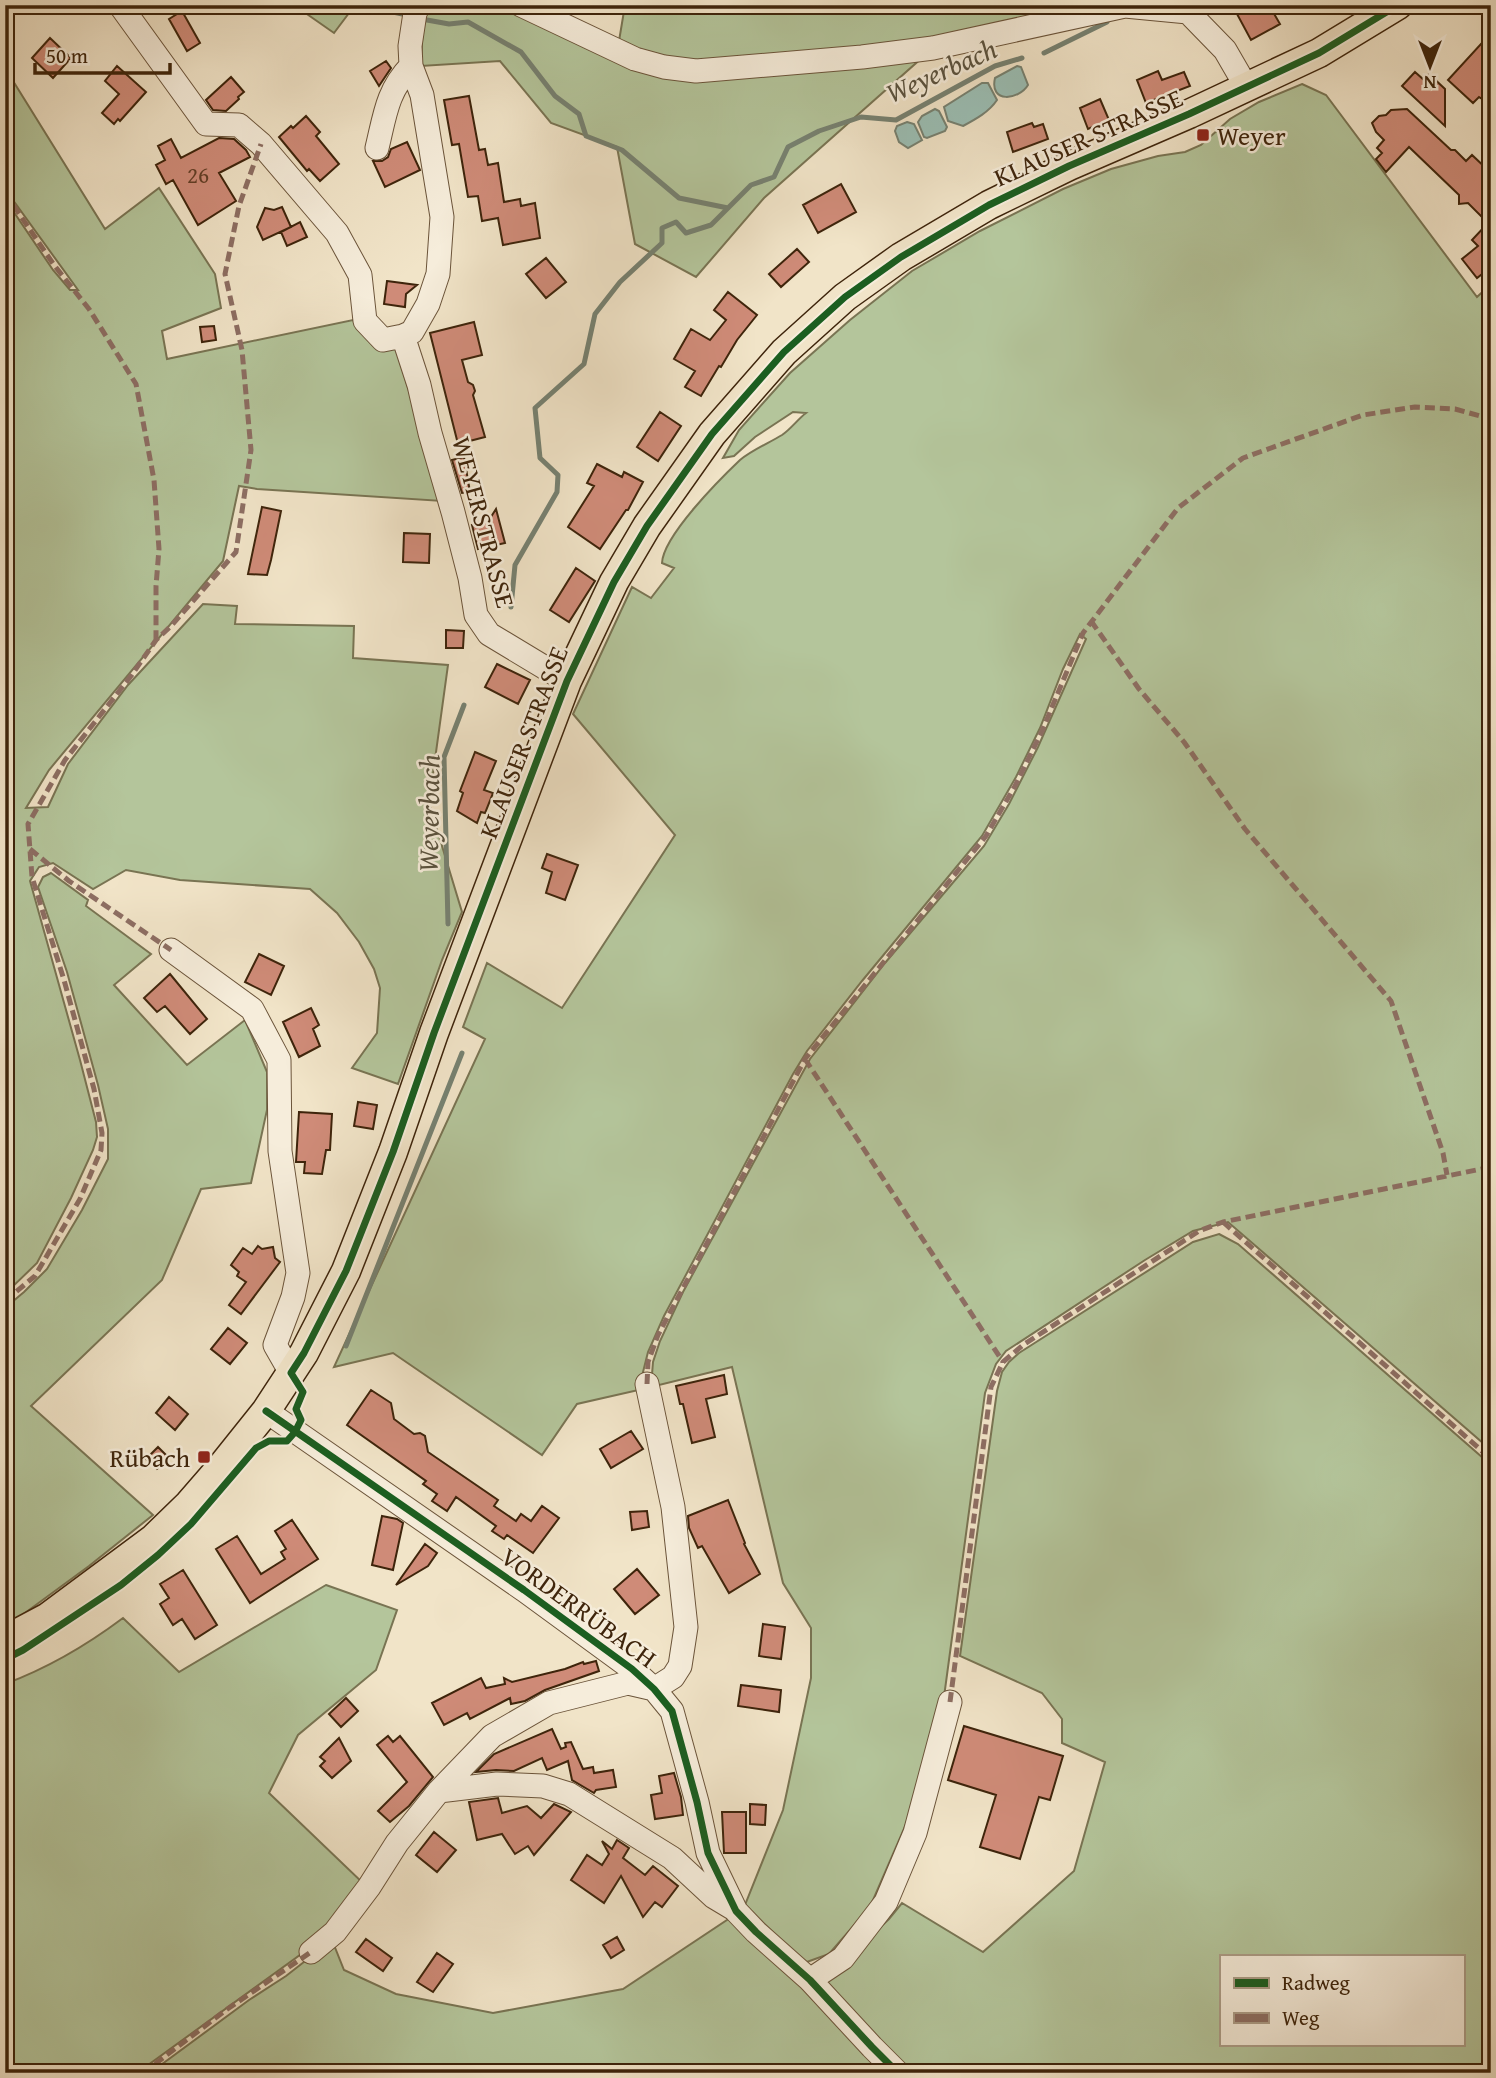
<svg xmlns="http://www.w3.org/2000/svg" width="1496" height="2078" viewBox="0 0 1496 2078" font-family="'Gentium Book Plus',serif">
	<rect width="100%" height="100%" fill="#f1e4c8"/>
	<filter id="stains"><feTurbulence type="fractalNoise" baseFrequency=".00286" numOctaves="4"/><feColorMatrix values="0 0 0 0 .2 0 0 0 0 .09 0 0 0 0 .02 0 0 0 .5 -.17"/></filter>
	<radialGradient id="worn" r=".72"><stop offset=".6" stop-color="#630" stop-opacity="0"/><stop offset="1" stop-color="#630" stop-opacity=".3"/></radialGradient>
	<path fill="#b4c59b" stroke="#797453" stroke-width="2" fill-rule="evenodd" d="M294,5H355L334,33Z
		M435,5H497L634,65L924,56L764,198L696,277L635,244L617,147L551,123L500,61L421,66L423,17Z
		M625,5H1087L935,43L714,66L641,56L619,41Z
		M5,68L105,229L159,188L215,274L221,308L162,331L167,359L353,320L380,344L394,341L442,501L257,489L239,486L223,561L49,770L26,808L48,807L68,764L128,685L203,604L237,606L235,624L354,626L353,658L448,665L429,803L462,912L442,960L398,1084L352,1068L377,1033L380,988L374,969L359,942L337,913L310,889L180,880L126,870L93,889L53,863L39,867L30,881L80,1060L96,1122L97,1137L93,1150L71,1198L37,1263L5,1294V199L53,270L70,290H78L5,189Z
		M1302,84L1326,95L1477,297L1491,284V1450L1228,1222L1193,1231L1145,1260L1006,1351L996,1364L985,1393L944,1697L910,1815L870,1907L829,1954L804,1963L745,1905L783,1810L811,1678V1628L783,1583L732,1367L651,1387L653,1362L660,1341L683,1292L810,1059L885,963L984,846L1009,804L1038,747L1086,639L1080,634L1063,669L1040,728L1016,777L982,836L862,981L807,1051L793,1074L664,1316L648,1352L643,1372V1389L577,1404L542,1455L393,1353L334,1367L485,1039L463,1027L487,963L562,1008L675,835L573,714L632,587L651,598L674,568L662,563C663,536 720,479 740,460C752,450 769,443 782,435C791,429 798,419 806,413L793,412L755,437L734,456L723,458L739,430L790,373L850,320L912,271L980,231L1063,189L1111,169L1158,156L1185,152L1201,145L1230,119L1259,102Z
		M51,873L88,900L86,906L151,954L114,985L187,1065L245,1020L267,1072V1110L251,1183L201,1189L162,1280L31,1406L153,1515L89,1566L14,1621L5,1625V1308L24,1292L47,1269L82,1210L108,1159V1129L98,1085L67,972L38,887L43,877Z
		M1219,1234L1238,1244L1491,1465V2073H912L826,1991L824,1979L889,1919L902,1903L983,1952L1074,1871L1105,1762L1062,1743V1719L1042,1693L960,1656L997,1391L1002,1372L1009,1362L1019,1353L1193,1242ZM1221,1957H1463V2045H1221Z
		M326,1585L397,1610L376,1670L298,1735L269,1793L364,1884L315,1944L137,2073H5V1684C48,1668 87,1645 123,1618L179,1672Z
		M733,1916L898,2073H150L249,2000L286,1976L332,1940L344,1970L396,1994L493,2013L623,1989Z"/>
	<path fill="#9bbfb5" stroke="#768171" stroke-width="2" d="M1017,66L1021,67L1028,85C1019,100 989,104 995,78Z
		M982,83H988L997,100C989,112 976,119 963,126L948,121L944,107Z
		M935,109L939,111L947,127L945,131L927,138L924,137L918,122L922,116Z
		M907,122L914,124L922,140L908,148L899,142L895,131L897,126Z"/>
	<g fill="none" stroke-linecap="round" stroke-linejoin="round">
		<path stroke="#768171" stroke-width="5" d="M365,6L407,15
			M427,20L449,24L468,22L521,52L555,96L579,114L586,136L622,150L679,198L728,208
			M1044,53L1107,22
			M511,607L515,565L557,492L558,475L540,458L535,408L584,364L595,314L620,282L662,243V228L676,222L686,233L711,225L751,185L774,177L788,147L819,131L861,117L896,120L995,66L1022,58
			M448,924L444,757L464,705
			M346,1346L462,1053"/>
	</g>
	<path fill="#cf8b78" stroke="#3e240b" stroke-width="2" d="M1254,5H1269L1280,24L1251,40L1237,14Z
		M182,11L200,43L187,51L169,19Z
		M1491,33V89L1482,99L1479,97L1473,103L1448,80Z
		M50,38L71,58L53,78L32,58Z
		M386,61L391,68L379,86L370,71Z
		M117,66L146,92L120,121L118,119L114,124L102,113L119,94L105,81Z
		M1158,71L1162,80L1184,72L1190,86L1146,103L1137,80Z
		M1415,72L1424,80L1429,74L1445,89V126L1402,86Z
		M231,77L244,92L238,97L239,99L226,111L213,110L206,100Z
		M469,96L479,150L485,149L488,165L498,163L504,202L520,199L521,206L535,203L540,238L503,245L498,218L482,221L478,196L468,197L459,144L452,145L444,100Z
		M1100,99L1109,120L1088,129L1080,108Z
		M1407,109L1451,150H1455L1466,161L1472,155L1491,173V267L1477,278L1462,259L1478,246L1472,240L1488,223L1468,203L1459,204V195L1409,147L1386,172L1376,159L1382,153L1377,148L1384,140L1376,132L1372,123L1379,116L1386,115L1391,110Z
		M306,116L320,132L316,136L339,164L320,181L309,169L307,171L279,137L291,126L293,128Z
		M1032,123L1034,127L1043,124L1048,139L1013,152L1007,132Z
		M219,138L234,139L246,150L250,157L219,173L236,201L198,225L173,180L166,184L156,165L165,160L158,146L171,139L181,158Z
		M407,142L420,170L385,187L373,161H382L388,157L391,149Z
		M841,184L856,212L818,233L803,205Z
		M282,207L291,227L263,240L257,227L265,208L274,210Z
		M300,222L307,237L287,246L281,232Z
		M797,249L809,262L781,287L769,274Z
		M546,258L566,282L546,298L526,274Z
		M387,281L417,285L406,294L405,307L384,304Z
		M728,292L757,315L737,340L721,367L719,366L701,396L685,387L695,371L674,359L691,329L710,340L726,320L714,310Z
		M474,322L482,355L462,360L468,382L473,385L475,391L473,395L485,437L458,444L430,333Z
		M214,326L216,340L202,342L200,327Z
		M660,412L681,426L658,461L637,447Z
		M464,457L470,492L462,493L452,460Z
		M597,464L622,477L624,472L643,482L628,510H626L600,549L568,527L594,486L587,483Z
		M262,507L281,511L271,560L267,575L248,574Z
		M496,509L505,543L478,549L472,525L489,520Z
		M404,533L430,534L429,563L403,562Z
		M576,568L595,581L569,622L550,610Z
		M446,630L464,631L463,648H446Z
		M497,664L530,680L518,704L485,687Z
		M475,752L496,761L484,790L493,793L485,813L481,812L477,823L457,811L463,793L460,791Z
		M547,854L578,865L565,900L546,893L552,872L542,868Z
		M259,954L284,966L271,995L245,982Z
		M170,974L207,1019L190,1034L165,1006L157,1012L144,998Z
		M311,1008L319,1025L313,1029L320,1046L299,1057L283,1022Z
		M358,1102L377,1105L373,1129L354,1126Z
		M299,1112L332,1114L330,1150H326L322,1174L304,1173L305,1162H296Z
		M258,1246L262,1249L273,1247L275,1258L280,1262L241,1314L229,1305L246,1282L237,1276L239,1272L231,1265L243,1248L252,1254Z
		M228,1328L247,1343L230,1364L211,1349Z
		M724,1375L727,1394L706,1399L715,1437L692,1443L683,1404H680L676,1386Z
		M371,1390L391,1403L394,1419L414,1434L420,1433L425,1436L428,1452L498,1500L494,1506L516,1521L521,1514L531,1521L542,1506L559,1518L533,1553L507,1535L504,1539L492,1531L496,1526L456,1497L447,1511L432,1501L437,1494L423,1484L426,1481L347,1425Z
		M169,1397L188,1414L175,1430L156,1413Z
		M631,1431L643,1449L611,1468L600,1449Z
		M158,1447L169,1458L157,1469L146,1459Z
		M728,1500L745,1543L744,1544L760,1574L729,1593L702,1546L698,1548L689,1528L688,1516Z
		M647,1511L649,1527L632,1530L630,1512Z
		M382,1516L397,1519L403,1523L393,1570L372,1565Z
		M292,1520L318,1559L250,1603L216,1549L237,1536L261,1574L285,1559L281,1552L286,1549L275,1531Z
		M425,1544L437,1553L428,1566L396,1585Z
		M637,1569L659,1595L635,1614L614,1589Z
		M183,1570L217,1625L195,1639L182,1619L173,1625L160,1604L169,1598L160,1584Z
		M763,1624L785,1627L781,1659L759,1656Z
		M596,1661L599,1671L545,1690L525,1701L511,1704L510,1698L470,1719L467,1713L444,1725L432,1703L481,1678L486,1688L505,1684L504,1678L512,1682L565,1669L583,1662L584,1664Z
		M741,1685L781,1690L779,1712L738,1706Z
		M346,1698L358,1711L341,1727L329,1714Z
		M964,1726L1063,1756L1050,1800L1039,1797L1020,1859L980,1847L996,1795L948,1780Z
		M552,1729L561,1749L566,1747L565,1743L571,1742L583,1769L593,1767L594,1773L613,1770L616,1787L596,1790L594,1793L572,1780L568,1761L547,1770L542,1758L514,1771L496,1770L476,1772L494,1754Z
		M388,1736L393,1742L400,1736L433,1777L409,1806L390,1822L378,1811L407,1782L377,1745Z
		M339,1738L351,1761L332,1778L320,1766L325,1761L320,1757Z
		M674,1773L681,1797L683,1815L655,1819L651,1795L662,1793L659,1776Z
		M498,1798L502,1813L527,1806L541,1818L554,1804L571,1812L534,1855L528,1846L515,1854L502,1834L477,1840L469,1802Z
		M750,1804L766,1805L765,1825L750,1824Z
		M722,1812H746V1853H724Z
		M434,1832L456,1850L437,1872L416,1855Z
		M617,1840L629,1848L623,1858L645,1875L653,1866L678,1886L662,1907L655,1902L643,1917L621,1876L604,1903L571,1880L587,1855L602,1865L609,1854L602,1841L612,1849Z
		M617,1937L624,1950L611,1958L603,1945Z
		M366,1939L392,1958L383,1971L356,1952Z
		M437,1953L453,1964L433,1992L417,1982Z"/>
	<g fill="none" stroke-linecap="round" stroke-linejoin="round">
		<defs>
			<path id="minor" d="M120,5L206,124L239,125L261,144L337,233L360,275L365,321L383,340L403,336
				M419,5L415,13L410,46L411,66L422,95L442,217L438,274L428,304L412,332L403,336L419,385L430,433L453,512L470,578L476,615L489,634L567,681
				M521,5L635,59L664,67L696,71L862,57L933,48L1125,6L1188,12L1225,50L1247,88
				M377,148C385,115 387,91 411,66
				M171,950L252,1009L279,1060L280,1151L298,1273L293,1297L275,1345L291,1373
				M266,1411L524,1590L632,1669L654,1689L672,1711L697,1802L708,1853L736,1911L756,1932L810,1980L872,2047L898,2073
				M439,1791L497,1784L543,1786L569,1794L672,1858L714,1897L734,1909
				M311,1952L335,1932L369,1887L397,1843L439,1791L492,1736L549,1703L628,1683L654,1689L673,1677L680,1666L686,1627L673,1507L647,1384
				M810,1980L843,1958L886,1902L915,1833L950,1702"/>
			<path id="major" d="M5,1640L48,1617L153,1539L189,1504L222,1466L266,1411L304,1353L346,1271L393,1152L434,1033L567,681L614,582L647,526L712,434L784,352L845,297L901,257L989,205L1069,166L1189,114L1319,53L1398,5"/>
		</defs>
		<use href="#minor" stroke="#6b543a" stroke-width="25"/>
		<use href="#major" stroke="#3e240b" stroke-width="31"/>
		<use href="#minor" stroke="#f6eddb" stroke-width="23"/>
		<use href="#major" stroke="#f1e4c8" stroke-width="28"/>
		<path stroke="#8d6e63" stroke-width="5" stroke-dasharray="10 5" stroke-linecap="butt" d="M1125,6L1126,5
			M5,193L54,265L89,309L136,384L154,480L159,549L156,586V640
			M1091,621L1139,689L1184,742L1245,829L1391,1001L1443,1153L1447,1175
			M30,849L69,881L171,950
			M805,1059L1003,1362
			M1223,1222L1491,1459
			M5,1301L35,1276L80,1199L101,1150L102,1133L94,1089L64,980L32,877L28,824L65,760L131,676L156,640L171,626L236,552L251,450L242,350L225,274L239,206L261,144
			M647,1384L648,1362L658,1335L805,1059L986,836L1015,786L1042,731L1083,633L1178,508L1243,458L1363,415L1415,407L1455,409L1491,419
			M950,1702L991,1387L1003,1362L1023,1345L1199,1231L1223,1222L1491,1167
			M143,2073L226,2010L311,1952"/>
		<defs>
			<path id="cycleway" d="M266,1411L524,1590L632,1669L654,1689L672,1711L697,1802L708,1853L736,1911L756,1932L810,1980L872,2047L898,2073
				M5,1659L23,1650L121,1585L158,1555L191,1524L256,1448L269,1441H287L295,1432L301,1420L296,1409L303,1392L291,1373L304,1353L346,1271L393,1152L434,1033L567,681L614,582L647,526L712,434L784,352L845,297L901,257L989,205L1069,166L1189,114L1319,53L1398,5"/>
		</defs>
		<use href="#cycleway" stroke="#f6eddb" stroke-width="11"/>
		<use href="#cycleway" stroke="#1b5e20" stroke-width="7"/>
	</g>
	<g fill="#8f2418" stroke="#f6eddb" stroke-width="2.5">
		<rect x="1196" y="128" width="14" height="14" rx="3.5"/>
		<rect x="197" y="1450" width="14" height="14" rx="3.5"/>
	</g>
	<g text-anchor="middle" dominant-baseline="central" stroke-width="5" stroke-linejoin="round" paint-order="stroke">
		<g font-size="23" fill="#623e26">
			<text x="198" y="174">26</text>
		</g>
		<g font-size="26" fill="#3e240b" stroke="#f6eddb" text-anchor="start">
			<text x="1217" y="135">Weyer</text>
			<text x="190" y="1457" text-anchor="end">Rübach</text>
		</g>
		<g font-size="26" fill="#3e240b" stroke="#f6eddb">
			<text transform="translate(1088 137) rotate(-24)">KLAUSER STRASSE</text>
			<text transform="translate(484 522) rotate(75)">WEYERSTRASSE</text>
			<text transform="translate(523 742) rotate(-69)">KLAUSER STRASSE</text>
			<text transform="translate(579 1607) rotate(36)">VORDERRÜBACH</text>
		</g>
		<g font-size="28" font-style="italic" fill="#5a523e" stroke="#f6eddb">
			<text transform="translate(941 70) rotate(-24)">Weyerbach</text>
			<text transform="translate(428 813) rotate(-89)">Weyerbach</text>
		</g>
	</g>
	<rect width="1496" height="2078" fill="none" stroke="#f1e4c8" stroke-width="28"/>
	<rect x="7" y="7" width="1482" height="2064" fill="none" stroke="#3e240b" stroke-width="3.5"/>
	<rect x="14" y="14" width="1468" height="2050" fill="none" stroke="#3e240b" stroke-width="2"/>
	<rect x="1220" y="1955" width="245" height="91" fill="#f6eddb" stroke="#ac9d88" stroke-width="2"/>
	<rect x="1234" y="1978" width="35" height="10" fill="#1b5e20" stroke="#ac9d88" stroke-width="2"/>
	<text x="1282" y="1990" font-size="21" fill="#3e240b">Radweg</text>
	<rect x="1234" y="2013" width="35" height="10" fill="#8d6e63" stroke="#ac9d88" stroke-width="2"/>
	<text x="1282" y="2025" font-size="21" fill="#3e240b">Weg</text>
	<g transform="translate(1430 66) rotate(180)" stroke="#f6eddb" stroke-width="5" paint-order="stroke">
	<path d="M0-5L12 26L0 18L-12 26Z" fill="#3e240b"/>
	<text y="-10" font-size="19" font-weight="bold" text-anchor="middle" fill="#3e240b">N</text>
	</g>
	<path d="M35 63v10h135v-10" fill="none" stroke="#3e240b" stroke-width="3.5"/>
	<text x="46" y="63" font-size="21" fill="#3e240b" stroke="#f6eddb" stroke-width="5" paint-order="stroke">50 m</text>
	<rect width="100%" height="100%" filter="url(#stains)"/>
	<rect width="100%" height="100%" fill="url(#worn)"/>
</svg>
